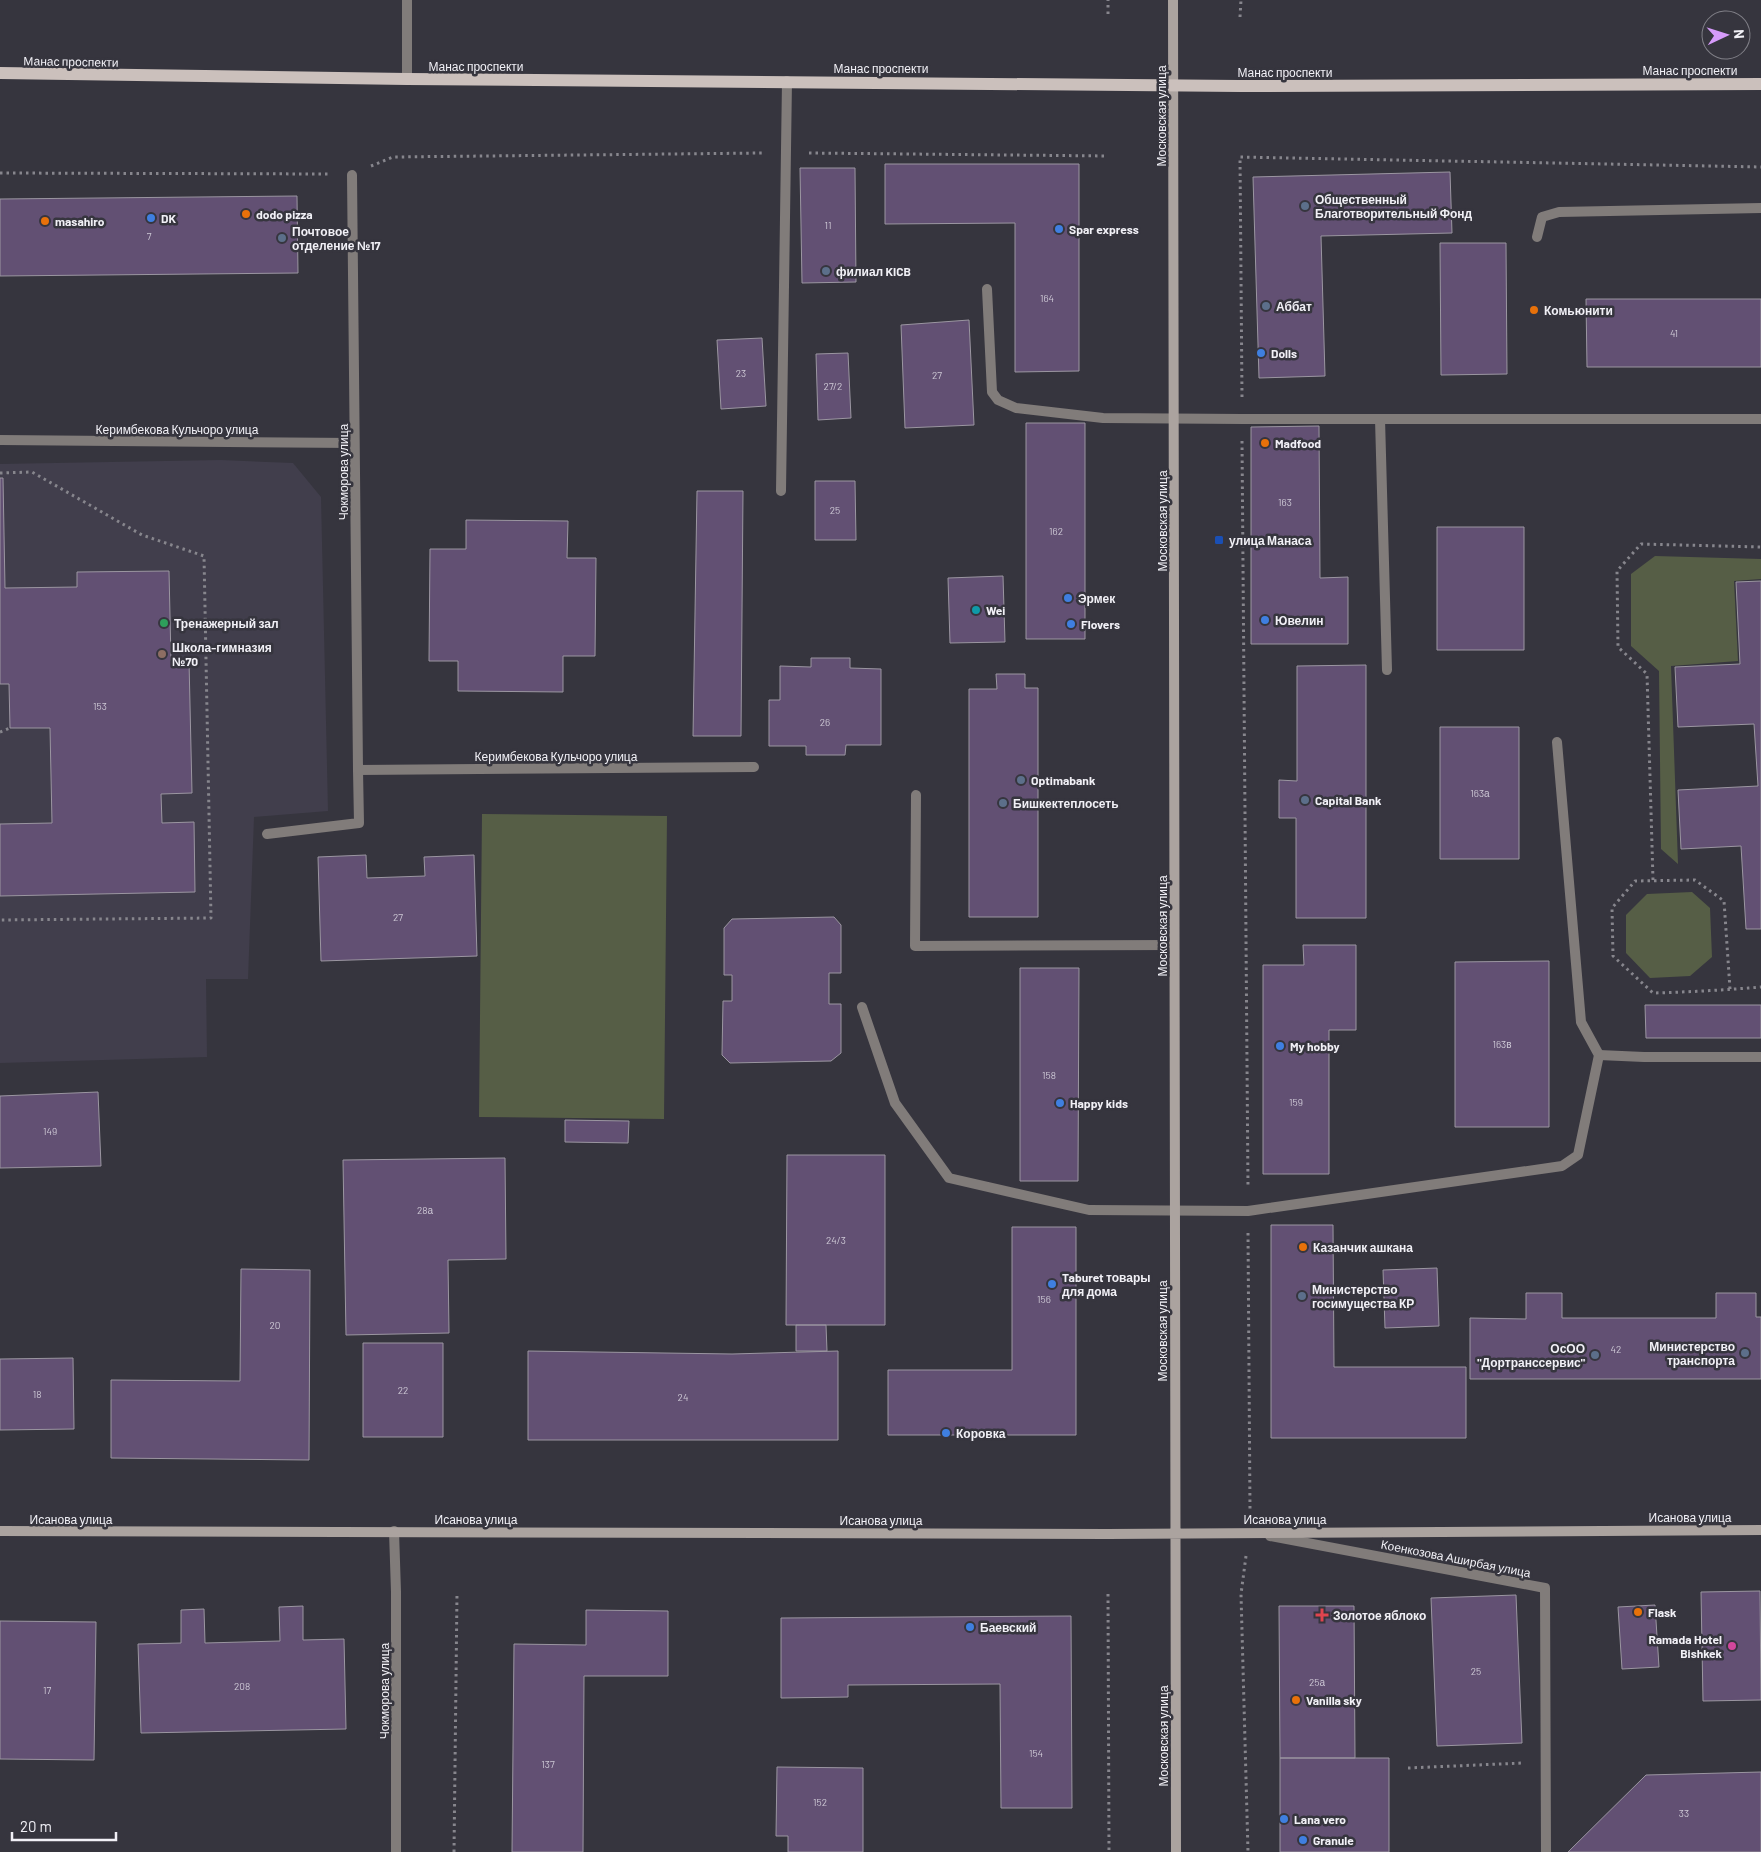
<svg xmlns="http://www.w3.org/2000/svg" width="1761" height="1852" viewBox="0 0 1761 1852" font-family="Barlow,sans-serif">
	<rect width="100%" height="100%" fill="#36353e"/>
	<path fill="#413e4c" d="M221,460L293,463L321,497L328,811L254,817L248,979H206L207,1057L0,1063V464Z"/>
	<path fill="#565e46" d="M1655,556L1761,559V579L1734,581L1738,661L1671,666L1678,864L1661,849L1659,671L1631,646V574Z
		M482,814L667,816L664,1119L479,1117Z
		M1692,892L1710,908L1712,957L1690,976L1650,978L1626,953V915L1647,894Z"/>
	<path fill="#625073" stroke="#9b96a1" d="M885,164H1079V371L1015,372V223L885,224Z
		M800,168H855L856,282L802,283Z
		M1450,172L1452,233L1321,236L1325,376L1259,378L1253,177Z
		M297,196L298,273L0,276V199Z
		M1440,243H1506L1507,374L1441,375Z
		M1586,299H1761V367H1587Z
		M969,320L974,425L905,428L901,325Z
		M762,338L766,406L721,409L717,340Z
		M848,353L851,418L818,420L816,354Z
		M1026,423H1085V639H1026Z
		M1319,426L1320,578L1348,577V644H1251V427Z
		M0,478H3L5,588L77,587V572L169,571L171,661H189L192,793L161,794L162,823L194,822L195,892L0,896V824L52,823L50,728H10L9,684H0Z
		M815,481H855L856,540H815Z
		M697,491H743L741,736H693Z
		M466,520L568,521L567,558H596L595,656H563V692L458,691V661H429L430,549H466Z
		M1437,527H1524V650H1437Z
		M1003,576L1005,642L950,643L948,578Z
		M1761,581V929H1746L1741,846L1681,849L1678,790L1758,786L1754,724L1678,727L1675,667L1740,664L1736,582Z
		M811,658H850V668L881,669V745H846L845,755H806V746H769V700H780V666L811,667Z
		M1366,665V918H1296V818H1279V780L1297,781V666Z
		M996,674H1025V688H1038V917H969V689H997Z
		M1440,727H1519V859H1440Z
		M366,855L367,878L425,876L424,857L474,855L477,956L321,961L318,857Z
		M834,917L841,925V973H829V1004H841V1053L831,1061L730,1063L722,1055L723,1001H732V975H724V928L732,919Z
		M1303,945H1356V1030H1329V1174H1263V965H1304Z
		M1549,961V1127H1455V962Z
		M1020,968H1079L1078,1181H1020Z
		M1645,1005H1761V1038H1646Z
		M98,1092L101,1166L0,1168V1096Z
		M565,1120L629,1121L628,1143L565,1142Z
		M787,1155H885V1325H786Z
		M505,1158L506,1259L448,1260L449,1333L346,1335L343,1160Z
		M1271,1225H1333L1334,1367H1466V1438H1271Z
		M1012,1227H1076V1435H888V1370H1012Z
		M1437,1268L1439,1326L1385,1328L1383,1270Z
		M241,1269L310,1270L309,1460L111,1458V1380L240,1381Z
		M1526,1293H1562V1318H1716V1293H1756V1317H1761V1379H1470V1318L1526,1319Z
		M796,1325H826L827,1351H796Z
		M363,1343H443V1437H363Z
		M528,1351L732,1354L838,1351V1440H528Z
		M73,1358L74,1429L0,1430V1359Z
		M1760,1591L1761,1700L1703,1701L1701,1592Z
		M1516,1595L1522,1743L1437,1746L1431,1598Z
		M1655,1605L1659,1667L1622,1669L1618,1607Z
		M303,1606V1640L344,1639L346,1729L141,1733L138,1644L181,1643V1610L204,1609L205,1643L280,1641L279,1607Z
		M1279,1606H1354L1355,1758H1280Z
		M586,1610L668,1611V1676H584L583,1852H512L514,1644L586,1645Z
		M1071,1616L1072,1808H1001L1000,1684L848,1685V1697L781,1698V1618Z
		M0,1621L96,1622L94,1760L0,1759Z
		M1280,1758H1389V1852H1280Z
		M777,1767L863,1768V1852H788V1836H776Z
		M1761,1772V1852H1568L1646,1775Z"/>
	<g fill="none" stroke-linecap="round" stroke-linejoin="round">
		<path stroke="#87868d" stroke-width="3" stroke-dasharray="2.5 4" stroke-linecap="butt" d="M1108,14V0
			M1240,17L1241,0
			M809,153L1108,156
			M371,166L393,157L763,153
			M0,173L329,174
			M1242,397L1240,157L1761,167
			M1242,441L1248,1187
			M0,473L32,472L142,535L204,556L211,918L0,920
			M0,732L10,728
			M1653,880L1647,674L1618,647L1617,571L1641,544L1761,547
			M1730,989L1724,901L1695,880L1635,881L1612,908L1613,956L1653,993C1689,992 1725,990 1761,987
			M1248,1233L1250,1510
			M1246,1556L1241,1594L1248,1852
			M1108,1594L1109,1852
			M1408,1768L1523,1763
			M454,1852L457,1593"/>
		<path stroke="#817c7a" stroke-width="10" d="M1537,237L1542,217L1559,212L1761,208
			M987,289L992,392L998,400L1016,408L1103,418L1242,419H1761
			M1380,419L1387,670
			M781,491L787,81
			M916,795L915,946L1174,945
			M267,834L359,823L358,770
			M862,1007L895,1103L949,1178L1089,1210L1248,1211L1562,1166L1578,1155L1599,1055L1581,1022L1557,742"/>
		<path stroke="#817c7a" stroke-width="10" d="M407,79V0
			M352,175L358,770L754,767
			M0,440L354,443
			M1599,1055L1644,1057H1761
			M394,1531L396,1592V1852
			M1270,1536L1545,1588L1546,1852"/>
		<path stroke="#aba39f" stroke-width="10" d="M1173,0L1176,1852
			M0,1531L1108,1534L1761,1530"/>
		<path stroke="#cbc0bc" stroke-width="12" d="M0,73L407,79L1240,86L1761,84"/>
	</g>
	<g fill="#5c6f8a" stroke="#36353e" stroke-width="2">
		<circle cx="1305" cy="206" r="5"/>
		<circle cx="282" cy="238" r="5"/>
		<circle cx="826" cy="271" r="5"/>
		<circle cx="1266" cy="306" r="5"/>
		<circle cx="1021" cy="780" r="5"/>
		<circle cx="1305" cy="800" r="5"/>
		<circle cx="1003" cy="803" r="5"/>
		<circle cx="1302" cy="1296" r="5"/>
		<circle cx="1745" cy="1353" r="5"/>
		<circle cx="1595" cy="1355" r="5"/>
	</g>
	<g fill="#e8710a" stroke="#36353e" stroke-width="2">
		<circle cx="246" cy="214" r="5"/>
		<circle cx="45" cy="221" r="5"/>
		<circle cx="1534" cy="310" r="5"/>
		<circle cx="1265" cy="443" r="5"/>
		<circle cx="1303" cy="1247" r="5"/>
		<circle cx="1638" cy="1612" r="5"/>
		<circle cx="1296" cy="1700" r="5"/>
	</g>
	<g fill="#3f7fe0" stroke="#36353e" stroke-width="2">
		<circle cx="151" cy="218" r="5"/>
		<circle cx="1059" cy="229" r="5"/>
		<circle cx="1261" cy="353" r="5"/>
		<circle cx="1068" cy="598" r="5"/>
		<circle cx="1265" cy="620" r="5"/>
		<circle cx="1071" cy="624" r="5"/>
		<circle cx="1280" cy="1046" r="5"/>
		<circle cx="1060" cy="1103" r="5"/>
		<circle cx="1052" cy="1284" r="5"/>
		<circle cx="946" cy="1433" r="5"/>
		<circle cx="970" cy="1627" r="5"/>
		<circle cx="1284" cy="1819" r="5"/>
		<circle cx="1303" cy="1840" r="5"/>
	</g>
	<rect fill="#1a4fb4" stroke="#36353e" stroke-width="2" x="1214" y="535" width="10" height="10" rx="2.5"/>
	<circle fill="#0f9aa8" stroke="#36353e" stroke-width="2" cx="976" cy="610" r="5"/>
	<circle fill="#2e9e5b" stroke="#36353e" stroke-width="2" cx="164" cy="623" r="5"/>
	<circle fill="#8d6e63" stroke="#36353e" stroke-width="2" cx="162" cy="654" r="5"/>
	<path fill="#e0444e" stroke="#36353e" stroke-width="2" d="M1319.5 1607.5h5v5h5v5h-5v5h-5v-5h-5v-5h5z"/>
	<circle fill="#d1479c" stroke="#36353e" stroke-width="2" cx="1732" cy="1646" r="5"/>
	<g text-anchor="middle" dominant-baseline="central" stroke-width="5" stroke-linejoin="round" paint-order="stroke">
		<g font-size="10" fill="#cdc8d5">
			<text x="828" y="225">11</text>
			<text x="149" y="236">7</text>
			<text x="1047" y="298">164</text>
			<text x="1674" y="333">41</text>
			<text x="741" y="373">23</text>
			<text x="937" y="375">27</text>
			<text x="833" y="386">27/2</text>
			<text x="1285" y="502">163</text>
			<text x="835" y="510">25</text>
			<text x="1056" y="531">162</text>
			<text x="100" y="706">153</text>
			<text x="825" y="722">26</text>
			<text x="1480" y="793">163а</text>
			<text x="398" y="917">27</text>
			<text x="1502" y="1044">163в</text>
			<text x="1049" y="1075">158</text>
			<text x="1296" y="1102">159</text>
			<text x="50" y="1131">149</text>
			<text x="425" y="1210">28а</text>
			<text x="836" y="1240">24/3</text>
			<text x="1044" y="1299">156</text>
			<text x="275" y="1325">20</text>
			<text x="1616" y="1349">42</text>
			<text x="403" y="1390">22</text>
			<text x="37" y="1394">18</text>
			<text x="683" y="1397">24</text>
			<text x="1476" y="1671">25</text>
			<text x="1317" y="1682">25а</text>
			<text x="242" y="1686">208</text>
			<text x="47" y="1690">17</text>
			<text x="1036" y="1753">154</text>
			<text x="548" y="1764">137</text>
			<text x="820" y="1802">152</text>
			<text x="1684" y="1813">33</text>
		</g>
		<g font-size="12" fill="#f1f0f6" stroke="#36353e">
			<text transform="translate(71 61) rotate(1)">Манас проспекти</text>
			<text x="476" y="66">Манас проспекти</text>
			<text x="881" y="68">Манас проспекти</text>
			<text x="1690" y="70">Манас проспекти</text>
			<text x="1285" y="72">Манас проспекти</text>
			<text transform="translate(1161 116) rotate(-90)">Московская улица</text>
			<text x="177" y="429">Керимбекова Кульчоро улица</text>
			<text transform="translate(343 472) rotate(-90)">Чокморова улица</text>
			<text transform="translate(1162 521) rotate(-90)">Московская улица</text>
			<text x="556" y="756">Керимбекова Кульчоро улица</text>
			<text transform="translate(1162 926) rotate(-90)">Московская улица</text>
			<text transform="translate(1162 1331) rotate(-90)">Московская улица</text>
			<text x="1690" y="1517">Исанова улица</text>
			<text x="71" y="1519">Исанова улица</text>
			<text x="476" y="1519">Исанова улица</text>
			<text x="1285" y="1519">Исанова улица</text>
			<text x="881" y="1520">Исанова улица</text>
			<text transform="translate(1456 1558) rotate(11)">Коенкозова Аширбая улица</text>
			<text transform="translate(384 1691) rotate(-90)">Чокморова улица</text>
			<text transform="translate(1163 1736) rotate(-90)">Московская улица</text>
		</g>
		<g font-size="12" font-weight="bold" fill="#f1f0f6" stroke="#36353e" text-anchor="start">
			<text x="1315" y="199">Общественный<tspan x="1315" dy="14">Благотворительный Фонд</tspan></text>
			<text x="256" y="214">dodo pizza</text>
			<text x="161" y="218">DK</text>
			<text x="55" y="221">masahiro</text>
			<text x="1069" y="229">Spar express</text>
			<text x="292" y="231">Почтовое<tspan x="292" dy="14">отделение №17</tspan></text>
			<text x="836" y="271">филиал KICB</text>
			<text x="1276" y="306">Аббат</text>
			<text x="1544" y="310">Комьюнити</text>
			<text x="1271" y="353">Dolls</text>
			<text x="1275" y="443">Madfood</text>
			<text x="1229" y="540">улица Манаса</text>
			<text x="1078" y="598">Эрмек</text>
			<text x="986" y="610">Wei</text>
			<text x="1275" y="620">Ювелин</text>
			<text x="174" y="623">Тренажерный зал</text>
			<text x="1081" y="624">Flovers</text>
			<text x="172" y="647">Школа-гимназия<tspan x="172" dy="14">№70</tspan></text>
			<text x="1031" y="780">Optimabank</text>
			<text x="1315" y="800">Capital Bank</text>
			<text x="1013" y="803">Бишкектеплосеть</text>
			<text x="1290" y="1046">My hobby</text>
			<text x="1070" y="1103">Happy kids</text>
			<text x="1313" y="1247">Казанчик ашкана</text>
			<text x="1062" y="1277">Taburet товары<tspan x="1062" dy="14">для дома</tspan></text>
			<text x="1312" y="1289">Министерство<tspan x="1312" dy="14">госимущества КР</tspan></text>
			<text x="1735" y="1346" text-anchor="end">Министерство<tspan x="1735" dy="14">транспорта</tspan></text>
			<text x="1585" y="1348" text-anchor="end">ОсОО<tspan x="1585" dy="14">"Дортранссервис"</tspan></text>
			<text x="956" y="1433">Коровка</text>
			<text x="1648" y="1612">Flask</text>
			<text x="1333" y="1615">Золотое яблоко</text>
			<text x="980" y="1627">Баевский</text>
			<text x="1722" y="1639" text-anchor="end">Ramada Hotel<tspan x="1722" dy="14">Bishkek</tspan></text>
			<text x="1306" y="1700">Vanilla sky</text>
			<text x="1294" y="1819">Lana vero</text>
			<text x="1313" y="1840">Granule</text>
		</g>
	</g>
	<g transform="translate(1726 35) rotate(86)"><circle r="24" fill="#36353e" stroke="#818088"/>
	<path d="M0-4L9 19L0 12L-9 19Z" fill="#d69bfa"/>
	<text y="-8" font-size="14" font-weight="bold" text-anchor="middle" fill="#f1f0f6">N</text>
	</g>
	<path d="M12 1832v8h104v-8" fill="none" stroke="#f1f0f6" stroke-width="2.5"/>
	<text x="20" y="1832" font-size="15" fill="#f1f0f6" stroke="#36353e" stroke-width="4" paint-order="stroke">20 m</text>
</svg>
